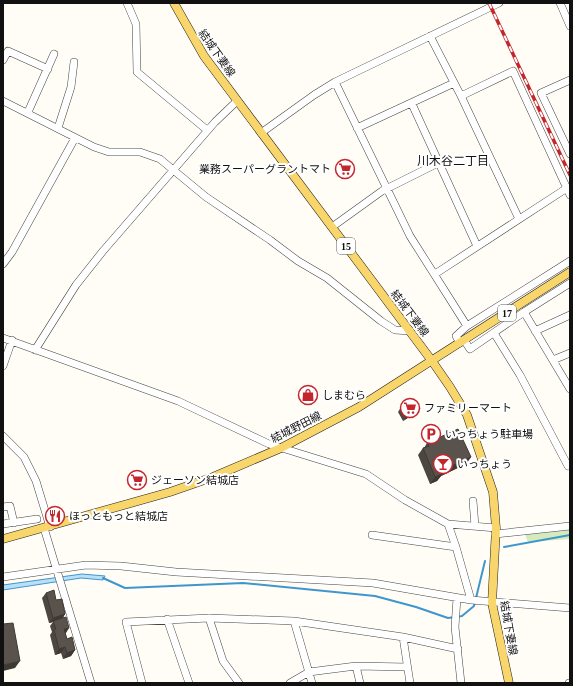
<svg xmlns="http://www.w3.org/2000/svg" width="573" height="686" viewBox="0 0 573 686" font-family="'Times New Roman','Noto Sans JP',serif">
	<rect width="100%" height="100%" fill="#fffdf5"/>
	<path fill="#d5ebbd" d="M570,529V539L528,542L523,530Z"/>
	<path fill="#b9e0f7" stroke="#3f96cf" d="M82,574L105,576L103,580L81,578L3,590V585Z"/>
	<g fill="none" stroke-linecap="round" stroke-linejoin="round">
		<path stroke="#3f96cf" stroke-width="2" d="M504,547L570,535
			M103,578L125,588L243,583L375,596L416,607L448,618L462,616L474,606L475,602
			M476,598L485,561"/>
		<defs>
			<path id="minor" d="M127,3L136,24L137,72L207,130
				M560,3L570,26
				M430,36L461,96L519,219
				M3,60L8,51L48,69
				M570,80L541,93L570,154
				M335,82L410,236L467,326
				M461,96L513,71L570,195
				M3,101L94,147L109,152H140L160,159L206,197L270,240L298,261L327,278L381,321L395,330L410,331
				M412,104L477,246
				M28,112L54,54
				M58,128L71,87L74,62
				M357,128L454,83
				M261,133L314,95L335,82L499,3
				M332,227L382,191L438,163
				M3,264L12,252L75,138
				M435,274L567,188
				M524,312L570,389
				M535,331L570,315
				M494,333L520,375L568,466L570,465
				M3,338L178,401L269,444L366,474L405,500L448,524L496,528
				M464,340L470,349L524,312L570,283
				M460,343L456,336L467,326L570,261
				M35,350L76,285L103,251L215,122L237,101
				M553,360L570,353
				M3,366L12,340
				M3,436L24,457L36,481L50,527
				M473,501L475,526
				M3,507L10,506L14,523
				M3,524L37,519
				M448,524L456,547L471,600
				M44,528L91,683
				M495,534L570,526
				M372,535L456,547
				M3,577L86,565L121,566L176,572L373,583L471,600L570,608
				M457,598L455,627L461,683
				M209,618L223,661L239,683
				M167,619L189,683
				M294,621L312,683
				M403,637L410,683
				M356,666L360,683
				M142,683L126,622L209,618L294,621L403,637L458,649
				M290,683L309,672L356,666L407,667
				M569,683H570"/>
			<path id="major" d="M174,3L204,56L432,361L450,387L467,415L493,492L496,528L492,603L509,683
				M3,539L170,492L213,477L281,448L359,407L570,272"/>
		</defs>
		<use href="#minor" stroke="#444" stroke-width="8"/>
		<use href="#major" stroke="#222" stroke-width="9"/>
		<use href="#minor" stroke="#fff" stroke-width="7"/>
		<use href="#major" stroke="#f9d66b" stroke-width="8"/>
		<defs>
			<path id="rail" d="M489,3L570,175"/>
		</defs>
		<use href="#rail" stroke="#c4262e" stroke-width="3.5"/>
		<use href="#rail" stroke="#fff" stroke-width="2" stroke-dasharray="6" stroke-linecap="butt"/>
	</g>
	<path fill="#4d4742" d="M400,409L417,412L403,421L398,412Z
		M427,443L471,457L466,464L441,476L437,481L430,484L418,455L423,448H424Z
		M46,593L56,600L65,614L62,618L66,633H65L67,639L75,650L71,656L63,659L61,653L55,655L50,635L52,632L50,626L53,622L49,623L42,598Z"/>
	<path fill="#3f3936" d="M420,409L417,412L403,421L406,418Z
		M471,457L466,464L441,476L437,481L430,484L435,477L441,471Z
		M65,614L62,620L53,621V622L49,623L53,618Z
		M69,628L66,633L60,635L64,629Z
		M65,647L61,653L55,655L59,649Z
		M75,650L71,656L63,659L67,653Z
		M20,661L15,668L3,671V665Z"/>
	<path fill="#5a524d" stroke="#3f3936" d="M414,399L420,409L406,418L400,409Z
		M458,429L471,457L441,471L442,474L435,477L423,448L429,446L427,443Z
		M54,590L56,600L62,599L65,614L53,618L46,593Z
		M66,617L69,628L64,629L67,639L72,637L75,650L67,653L65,647L59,649L54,630L56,629L53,621Z
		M13,623L20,661L3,665V624Z"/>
	<defs>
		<symbol id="supermarket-ring" viewBox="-11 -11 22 22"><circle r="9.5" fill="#fff" stroke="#c4262e" stroke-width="1.5"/><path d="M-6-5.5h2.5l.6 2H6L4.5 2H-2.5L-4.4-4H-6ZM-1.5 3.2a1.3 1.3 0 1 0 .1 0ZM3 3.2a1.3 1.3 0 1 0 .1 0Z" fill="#c4262e"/></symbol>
		<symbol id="shop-ring" viewBox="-11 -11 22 22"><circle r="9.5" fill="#fff" stroke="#c4262e" stroke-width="1.5"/><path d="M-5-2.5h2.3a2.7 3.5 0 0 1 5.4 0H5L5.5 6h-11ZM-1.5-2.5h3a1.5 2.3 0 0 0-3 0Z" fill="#c4262e"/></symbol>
		<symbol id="parking-ring" viewBox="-11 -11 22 22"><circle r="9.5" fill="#fff" stroke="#c4262e" stroke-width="1.5"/><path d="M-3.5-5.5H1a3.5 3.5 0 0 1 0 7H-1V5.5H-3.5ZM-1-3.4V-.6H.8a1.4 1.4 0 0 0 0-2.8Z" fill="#c4262e"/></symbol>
		<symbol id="bar-ring" viewBox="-11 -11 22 22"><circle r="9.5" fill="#fff" stroke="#c4262e" stroke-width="1.5"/><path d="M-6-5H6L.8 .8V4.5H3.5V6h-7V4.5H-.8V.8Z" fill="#c4262e"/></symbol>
		<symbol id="restaurant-ring" viewBox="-11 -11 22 22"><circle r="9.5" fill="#fff" stroke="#c4262e" stroke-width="1.5"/><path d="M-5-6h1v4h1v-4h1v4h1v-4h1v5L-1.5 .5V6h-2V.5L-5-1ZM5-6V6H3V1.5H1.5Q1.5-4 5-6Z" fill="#c4262e"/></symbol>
	</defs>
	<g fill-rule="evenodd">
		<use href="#supermarket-ring" x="334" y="158" width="22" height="22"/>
		<use href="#shop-ring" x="297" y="384" width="22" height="22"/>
		<use href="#supermarket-ring" x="399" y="397" width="22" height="22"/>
		<use href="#parking-ring" x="420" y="423" width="22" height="22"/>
		<use href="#bar-ring" x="432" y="453" width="22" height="22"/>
		<use href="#supermarket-ring" x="126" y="469" width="22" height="22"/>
		<use href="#restaurant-ring" x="44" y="505" width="22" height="22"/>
	</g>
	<g text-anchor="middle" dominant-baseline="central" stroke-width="4" stroke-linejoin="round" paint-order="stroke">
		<g fill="#fff" stroke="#585858" stroke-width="1">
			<rect x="337" y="238" width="18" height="16" rx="3"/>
			<rect x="498" y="305" width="18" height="16" rx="3"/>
		</g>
		<g font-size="10" font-weight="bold" fill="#111">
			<text x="346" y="246">15</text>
			<text x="507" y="313">17</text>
		</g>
		<g font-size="11" fill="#111" stroke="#fff">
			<text transform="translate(217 53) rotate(55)">結城下妻線</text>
			<text transform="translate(410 313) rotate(53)">結城下妻線</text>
			<text transform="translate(296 427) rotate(-27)">結城野田線</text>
			<text transform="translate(509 628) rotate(80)">結城下妻線</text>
		</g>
		<g font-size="11" fill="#111" stroke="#fff" text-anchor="start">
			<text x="331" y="169" text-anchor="end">業務スーパーグラントマト</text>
			<text x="322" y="395">しまむら</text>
			<text x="424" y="408">ファミリーマート</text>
			<text x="445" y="434">いっちょう駐車場</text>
			<text x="457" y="464">いっちょう</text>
			<text x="151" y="480">ジェーソン結城店</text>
			<text x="69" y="516">ほっともっと結城店</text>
		</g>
		<g font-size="12" fill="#111" stroke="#fff">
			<text x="453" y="161">川木谷二丁目</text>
		</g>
	</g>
	<rect width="573" height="686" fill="none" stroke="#111111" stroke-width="8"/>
</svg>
